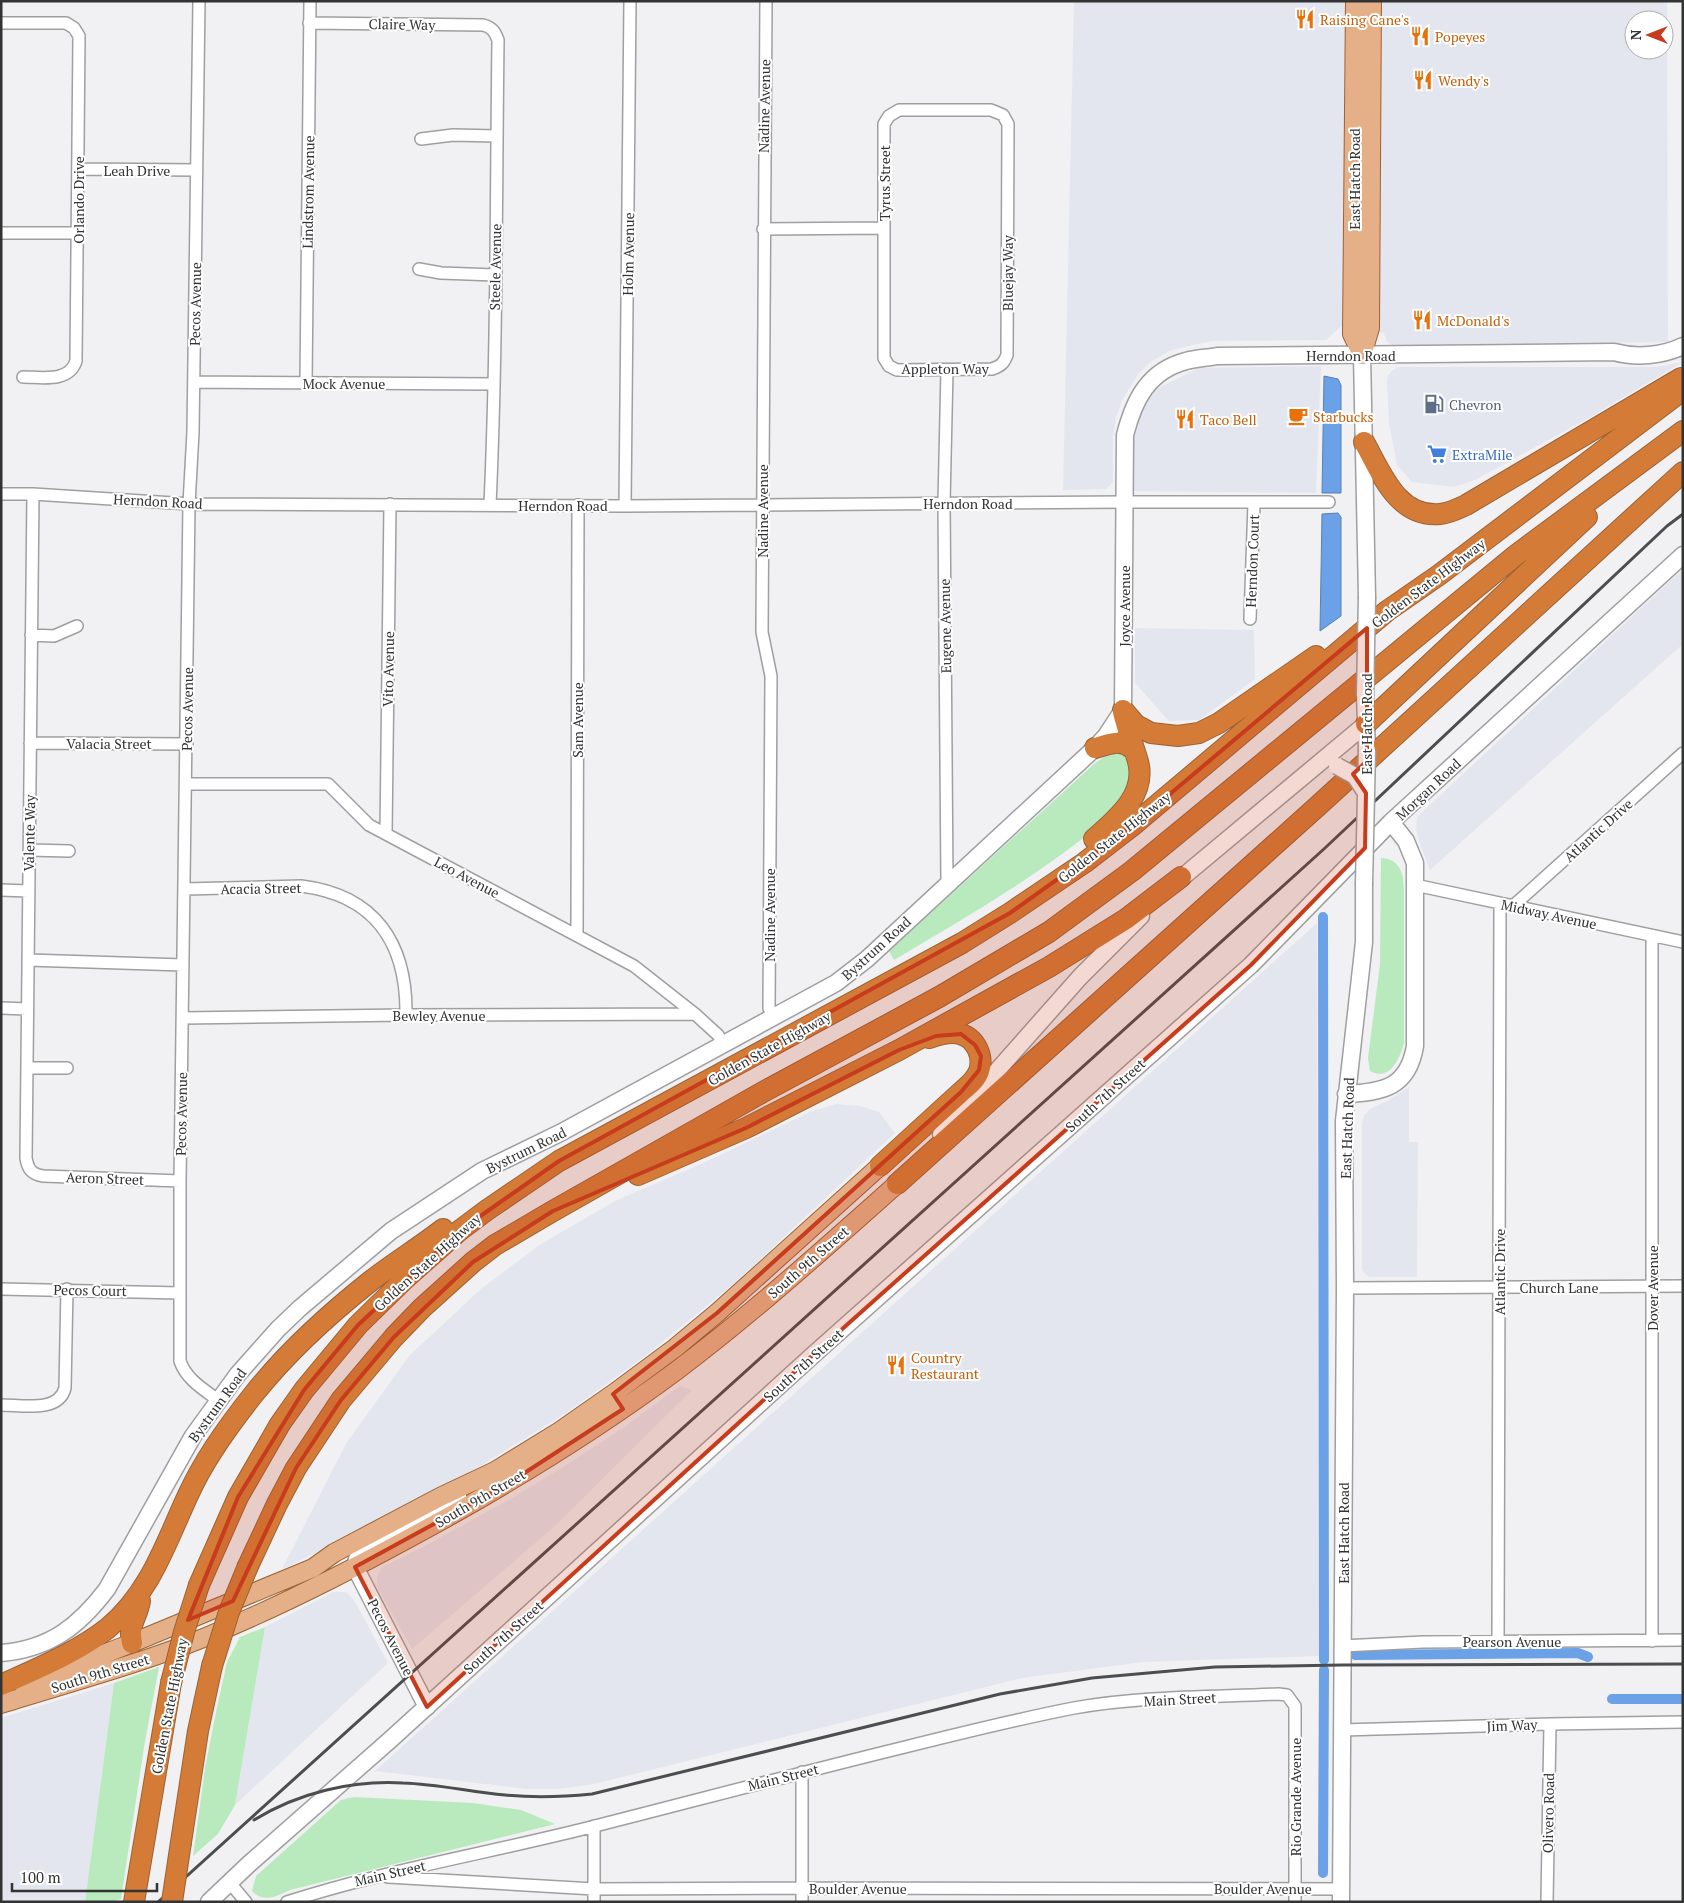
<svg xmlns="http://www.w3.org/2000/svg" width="1684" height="1903" viewBox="0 0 1684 1903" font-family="'PT Serif',serif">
	<rect width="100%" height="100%" fill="#f1f1f3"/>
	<path fill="#e4e6ef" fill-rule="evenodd" d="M1074,1H1667L1668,342L1394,346L1387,342L1384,333L1341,326L1326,340L1212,341L1188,346L1169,351L1149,363L1139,373L1122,400L1116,417L1113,437V482L1106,489L1063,490ZM1634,20H1664V50H1634Z
		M1683,362L1587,419L1475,480L1454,487L1412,482L1397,465L1389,423L1387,382L1388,375L1393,370L1399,367H1656Z
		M1321,366L1316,493L1130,491L1131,430L1152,391L1199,368Z
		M1683,569V644L1430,870L1420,844L1416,829L1417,817Z
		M1135,628L1254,630L1255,679L1199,720L1169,721L1135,683Z
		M1317,923L1319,1656L1143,1662L1022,1678L594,1784L559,1789H527L375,1771Z
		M1409,1087V1142H1418L1417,1277H1370L1366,1275L1362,1270V1124L1364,1115L1370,1109L1389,1100Z
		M836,1104L860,1106L879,1112L895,1133L737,1281L648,1354L566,1413L456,1481L355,1534L282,1569L347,1442L410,1355L482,1288L541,1244L615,1201L701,1164L810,1112Z
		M680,1386L692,1390L555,1526L412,1649L377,1587V1577L382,1567L423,1547L509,1500L571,1462L623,1428Z
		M333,1592H346L354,1600L388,1663L235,1805L265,1627Z
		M114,1683L85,1902H1V1718Z"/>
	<path fill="#b8eabd" d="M1116,752C1125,754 1128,760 1130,768C1132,776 1132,783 1129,790C1121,810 1098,826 1082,839C1023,885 958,922 894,960L889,951L1094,764L1110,753Z
		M1381,858C1401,859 1404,875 1404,892V1043C1400,1058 1390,1082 1370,1071L1368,1058L1380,964Z
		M265,1627L235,1805L218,1834L193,1856L205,1768L216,1712L227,1662L240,1637Z
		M159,1667L145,1741L121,1899L110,1902H85L114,1683Z
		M354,1797L473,1803L521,1810L555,1824L290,1890C275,1897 263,1903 252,1891L256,1876L341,1800Z"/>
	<path fill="#6aa1e7" stroke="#5980b1" d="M1324,376L1338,379L1341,385V493H1322Z
		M1338,513L1341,517V616L1320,631L1322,514Z"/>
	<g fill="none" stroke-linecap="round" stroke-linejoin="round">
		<path stroke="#6aa1e7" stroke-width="10" d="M1323,917L1324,1660
			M1355,1655L1578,1653L1588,1657
			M1612,1699H1683
			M1323,1873L1324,1670"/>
		<defs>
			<path id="street" d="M199,1L193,432L189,504L180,1181V1361C186,1379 203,1389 218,1400
				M766,1L762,632L771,676L769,1008L774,1018
				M1,23H66L74,28L79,36L76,361C69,383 41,377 23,377
				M309,23L483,25C492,27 495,32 498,40C496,195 497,350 490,505
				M899,110H991L1003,115L1008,124L1007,355C1004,363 1001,366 992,369L897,370L889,366L884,358V124L889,116Z
				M421,139L453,135L497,136
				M78,169L196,170
				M763,229L884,228
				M1,233H77
				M419,269L441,273L495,275
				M947,370L944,503L947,883
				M194,382L494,384
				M306,383L310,1
				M1,494H33L189,504L625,506L1125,502H1329
				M33,494L26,1158C28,1170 32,1174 43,1176L180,1181
				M625,506L630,1
				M1250,619L1254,503
				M31,635L54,636L77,626
				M30,743L187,744
				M186,784H328L369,825L634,966L695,1014L718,1035L724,1045
				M386,834L390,504
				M29,850L69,851
				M1415,885L1683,942
				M184,889L301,886C375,895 407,943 406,1015
				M1,890L28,891
				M1513,906L1683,753
				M577,935L578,505
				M28,960L183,965
				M1,1008L27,1009
				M183,1018L406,1015L695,1014
				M27,1068H67
				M1345,1288L1683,1286
				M1,1289L180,1293
				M1,1405C22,1405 59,1413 65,1388L67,1289
				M1652,1641V936
				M1498,1642L1500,903
				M1342,1646L1423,1642L1683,1640
				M1342,1730L1550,1724L1683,1722
				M388,1877L594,1889L802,1888L1341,1889
				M230,1883L246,1902
				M287,1902C389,1869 495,1852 599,1825C701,1799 803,1772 905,1747C961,1733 1017,1719 1074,1708C1141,1696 1210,1697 1278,1694L1287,1695L1295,1706V1902
				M594,1902V1826
				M802,1902V1772
				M1547,1902L1550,1724"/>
			<path id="secondary" d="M1362,355L1367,597
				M1365,696L1367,750
				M1173,885L1366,724
				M1346,1094C1383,1092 1408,1088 1415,1046V863L1406,841L1391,822
				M941,1134L1080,977L1141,916
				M1,1653C50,1649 79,1626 107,1589L193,1436L238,1374L278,1329L300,1308L391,1231L482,1171L560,1133L836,983L867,959L1095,748L1106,736L1123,710L1125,435C1134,400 1148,371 1186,361C1196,358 1207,358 1217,356L1614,352C1636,358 1662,356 1683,346
				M427,1707L355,1567L357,1559L361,1553L425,1518L440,1507L458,1496
				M209,1902L249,1864L390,1740L813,1355L1251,965L1391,822L1683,555
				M1341,1902L1345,1288L1344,1121L1364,942V884"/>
			<path id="primary" d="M1355,1L1352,334L1362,355
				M1362,355L1370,328L1372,1
				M21,1682L47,1676L132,1643L313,1568L334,1553L440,1497L495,1471L560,1431L613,1394L675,1348L717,1313L880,1166
				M1,1704C68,1683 136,1665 201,1639C289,1603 372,1559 455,1513C531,1470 606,1423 676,1371C753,1313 825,1248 897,1184"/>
			<path id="highway" d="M1364,442C1381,472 1397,518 1440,514C1449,513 1458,509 1466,505L1681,378
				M1123,710L1136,725L1151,733L1178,736L1199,733L1219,723L1316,656
				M1366,724L1587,517
				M1095,748C1110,744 1120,738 1133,749
				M1094,839C1117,819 1149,793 1137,758C1132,742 1127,728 1123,712
				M880,1166L961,1092C968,1086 976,1080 979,1071C984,1057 976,1038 960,1034C950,1031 938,1035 929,1038
				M638,1175L746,1128L899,1050L1049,967L1126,919L1181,877
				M897,1184L1320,804L1683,472
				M248,1566L277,1504L296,1468L341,1400L394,1337L422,1308L473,1262L495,1245L553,1211L763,1092L939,997L1049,932L1132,871L1516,555L1683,431
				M199,1585L238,1497L280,1424L304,1390L358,1325L406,1278L459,1231L487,1210L559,1161L962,943L1010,913L1084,863L1132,826L1387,611L1439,575L1683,390
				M132,1643C128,1624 137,1618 140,1601
				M1,1685C38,1668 76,1653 108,1628C151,1592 166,1542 189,1493C205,1458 229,1425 253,1395C287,1352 329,1314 372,1280C395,1262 420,1247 443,1229
				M181,1842L198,1731L212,1666
				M134,1902L171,1683"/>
		</defs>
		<use href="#street" stroke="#9f9fa1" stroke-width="14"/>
		<use href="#secondary" stroke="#9f9fa1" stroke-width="19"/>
		<use href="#primary" stroke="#9b6236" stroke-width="20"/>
		<use href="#highway" stroke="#9b6236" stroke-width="22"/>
		<use href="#street" stroke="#fff" stroke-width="11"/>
		<use href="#secondary" stroke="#fff" stroke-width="16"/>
		<use href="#primary" stroke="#e5b087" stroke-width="18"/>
		<use href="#highway" stroke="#d47c37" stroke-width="20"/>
		<path stroke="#4c4d4d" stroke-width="3" d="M254,1820C298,1793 351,1780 403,1783C437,1784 471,1792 505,1795C534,1798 563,1797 592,1794L1000,1694L1092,1678L1215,1667L1342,1665L1683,1664
			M158,1902L1325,848L1667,526L1683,514"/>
		<defs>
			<path id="secondary-bridge" d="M1365,696L1367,597
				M1337,766L1355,776L1366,793
				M1364,884L1367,750"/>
			<path id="highway-bridge" d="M212,1666L229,1612L248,1566
				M171,1683L184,1632L199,1585
				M172,1902L181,1842"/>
		</defs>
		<use href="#secondary-bridge" stroke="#9f9fa1" stroke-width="19" stroke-linecap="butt"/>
		<use href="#highway-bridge" stroke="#9b6236" stroke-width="22" stroke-linecap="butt"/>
		<use href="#secondary-bridge" stroke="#fff" stroke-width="16"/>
		<use href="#highway-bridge" stroke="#d47c37" stroke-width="20"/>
	</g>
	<path fill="#c63c1c" fill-opacity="0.2" stroke="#c63c1c" stroke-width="4" stroke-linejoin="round" d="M1367,628V761L1353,774L1366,793L1365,848L1251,965L813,1355L427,1707L355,1567L509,1483L623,1409L613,1394L717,1313L961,1092L979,1070L981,1056L975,1045L961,1034L936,1036L899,1050L746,1128L553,1211L473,1262L394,1337L341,1400L296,1468L233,1601L188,1620L238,1497L304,1390L358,1325L459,1231L559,1161L1010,913L1132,826Z"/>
	<defs>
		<symbol id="restaurant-bare" viewBox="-9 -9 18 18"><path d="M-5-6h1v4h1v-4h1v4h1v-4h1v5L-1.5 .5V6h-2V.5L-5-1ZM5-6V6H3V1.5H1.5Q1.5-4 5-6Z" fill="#e8710a" stroke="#fff" stroke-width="2.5" paint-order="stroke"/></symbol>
		<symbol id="fuel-bare" viewBox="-9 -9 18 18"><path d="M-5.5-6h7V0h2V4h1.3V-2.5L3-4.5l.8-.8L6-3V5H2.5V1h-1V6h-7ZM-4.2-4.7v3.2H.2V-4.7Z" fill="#5c6f8a" stroke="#fff" stroke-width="2.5" paint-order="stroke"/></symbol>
		<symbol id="cafe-bare" viewBox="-9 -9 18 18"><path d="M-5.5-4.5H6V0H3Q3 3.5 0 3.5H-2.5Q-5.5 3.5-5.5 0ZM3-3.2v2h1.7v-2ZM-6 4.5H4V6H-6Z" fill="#e8710a" stroke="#fff" stroke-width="2.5" paint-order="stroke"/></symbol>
		<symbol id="supermarket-bare" viewBox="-9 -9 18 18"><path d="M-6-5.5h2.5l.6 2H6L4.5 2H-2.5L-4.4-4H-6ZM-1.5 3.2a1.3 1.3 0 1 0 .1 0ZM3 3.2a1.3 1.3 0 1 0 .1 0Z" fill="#3f7fe0" stroke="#fff" stroke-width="2.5" paint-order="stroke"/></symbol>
	</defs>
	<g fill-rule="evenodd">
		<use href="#restaurant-bare" x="1291" y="5" width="28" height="28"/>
		<use href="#restaurant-bare" x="1406" y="22" width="28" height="28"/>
		<use href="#restaurant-bare" x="1409" y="66" width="28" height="28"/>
		<use href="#restaurant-bare" x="1408" y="306" width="28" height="28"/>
		<use href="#fuel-bare" x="1420" y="390" width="28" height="28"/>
		<use href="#cafe-bare" x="1284" y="402" width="28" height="28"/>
		<use href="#restaurant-bare" x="1171" y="405" width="28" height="28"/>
		<use href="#supermarket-bare" x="1423" y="440" width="28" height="28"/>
		<use href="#restaurant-bare" x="882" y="1351" width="28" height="28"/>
	</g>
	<g text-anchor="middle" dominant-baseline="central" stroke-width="4" stroke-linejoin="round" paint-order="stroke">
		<g font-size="14" fill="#c56008" stroke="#fff" text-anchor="start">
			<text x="1320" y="19">Raising Cane's</text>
			<text x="1435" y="36">Popeyes</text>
			<text x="1438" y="80">Wendy's</text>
			<text x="1437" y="320">McDonald's</text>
			<text x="1313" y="416">Starbucks</text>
			<text x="1200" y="419">Taco Bell</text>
			<text x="911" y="1357">Country<tspan x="911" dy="16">Restaurant</tspan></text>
		</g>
		<g font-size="14" fill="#323333" stroke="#fff">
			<text transform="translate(402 24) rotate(1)">Claire Way</text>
			<text transform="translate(764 106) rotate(-89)">Nadine Avenue</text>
			<text x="137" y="170">Leah Drive</text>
			<text transform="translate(1354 179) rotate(-90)">East Hatch Road</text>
			<text transform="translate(884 183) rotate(-90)">Tyrus Street</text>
			<text transform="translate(308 192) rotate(-89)">Lindstrom Avenue</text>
			<text transform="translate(78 200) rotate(-90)">Orlando Drive</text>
			<text transform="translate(628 254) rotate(-89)">Holm Avenue</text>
			<text transform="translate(495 267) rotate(-89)">Steele Avenue</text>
			<text transform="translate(1007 273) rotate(-90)">Bluejay Way</text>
			<text transform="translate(195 304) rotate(-89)">Pecos Avenue</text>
			<text x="1351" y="355">Herndon Road</text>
			<text x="945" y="368">Appleton Way</text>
			<text x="344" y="383">Mock Avenue</text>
			<text transform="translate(158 501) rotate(3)">Herndon Road</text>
			<text x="968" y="503">Herndon Road</text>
			<text x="563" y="505">Herndon Road</text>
			<text transform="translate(762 511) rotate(-90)">Nadine Avenue</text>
			<text transform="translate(1252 561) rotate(-88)">Herndon Court</text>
			<text transform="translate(1428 583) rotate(-37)">Golden State Highway</text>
			<text transform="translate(1124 606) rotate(-90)">Joyce Avenue</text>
			<text transform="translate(945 626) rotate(-91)">Eugene Avenue</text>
			<text transform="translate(388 669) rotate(-89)">Vito Avenue</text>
			<text transform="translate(187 709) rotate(-89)">Pecos Avenue</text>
			<text transform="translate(577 720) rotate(-90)">Sam Avenue</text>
			<text transform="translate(1366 724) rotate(-90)">East Hatch Road</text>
			<text x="109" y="743">Valacia Street</text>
			<text transform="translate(1428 789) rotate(-43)">Morgan Road</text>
			<text transform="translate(1598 830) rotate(-42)">Atlantic Drive</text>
			<text transform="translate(29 833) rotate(-89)">Valente Way</text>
			<text transform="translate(1114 837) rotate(-38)">Golden State Highway</text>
			<text transform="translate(467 877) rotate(28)">Leo Avenue</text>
			<text transform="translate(261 888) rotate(-1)">Acacia Street</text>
			<text transform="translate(1549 914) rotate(12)">Midway Avenue</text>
			<text transform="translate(769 915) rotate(-90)">Nadine Avenue</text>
			<text transform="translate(876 948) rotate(-42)">Bystrum Road</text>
			<text x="439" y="1015">Bewley Avenue</text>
			<text transform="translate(769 1048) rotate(-29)">Golden State Highway</text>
			<text transform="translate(1105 1095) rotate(-42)">South 7th Street</text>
			<text transform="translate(181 1114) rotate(-89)">Pecos Avenue</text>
			<text transform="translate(1347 1128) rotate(-88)">East Hatch Road</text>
			<text transform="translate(526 1150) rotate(-26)">Bystrum Road</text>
			<text transform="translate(105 1178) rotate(2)">Aeron Street</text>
			<text transform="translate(427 1262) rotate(-42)">Golden State Highway</text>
			<text transform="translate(808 1262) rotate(-41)">South 9th Street</text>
			<text transform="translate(1499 1272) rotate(-90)">Atlantic Drive</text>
			<text x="1559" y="1287">Church Lane</text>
			<text transform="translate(1652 1288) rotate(-90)">Dover Avenue</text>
			<text transform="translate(90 1290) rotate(1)">Pecos Court</text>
			<text transform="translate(803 1365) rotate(-42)">South 7th Street</text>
			<text transform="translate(217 1405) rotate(-54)">Bystrum Road</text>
			<text transform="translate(480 1498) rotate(-30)">South 9th Street</text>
			<text transform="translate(1343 1533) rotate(-90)">East Hatch Road</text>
			<text transform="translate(391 1637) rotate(63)">Pecos Avenue</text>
			<text transform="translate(503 1637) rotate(-42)">South 7th Street</text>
			<text x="1512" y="1641">Pearson Avenue</text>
			<text transform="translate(100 1673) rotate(-17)">South 9th Street</text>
			<text transform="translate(1180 1699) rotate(-3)">Main Street</text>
			<text transform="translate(169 1706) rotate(-79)">Golden State Highway</text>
			<text transform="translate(1512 1725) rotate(-2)">Jim Way</text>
			<text transform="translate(783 1777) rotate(-14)">Main Street</text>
			<text transform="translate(1295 1797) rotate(-90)">Rio Grande Avenue</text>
			<text transform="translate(1548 1813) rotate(-89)">Olivero Road</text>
			<text transform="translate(390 1873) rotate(-13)">Main Street</text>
			<text x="858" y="1888">Boulder Avenue</text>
			<text x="1263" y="1888">Boulder Avenue</text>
		</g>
		<g font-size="14" fill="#4e5e75" stroke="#fff" text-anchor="start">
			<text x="1449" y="404">Chevron</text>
		</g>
		<g font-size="14" fill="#366cbe" stroke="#fff" text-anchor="start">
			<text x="1452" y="454">ExtraMile</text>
		</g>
	</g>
	<rect width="1684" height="1903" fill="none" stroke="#323333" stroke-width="5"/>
	<g transform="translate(1649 35) rotate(270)"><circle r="24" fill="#ffffff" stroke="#adadad"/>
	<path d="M0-4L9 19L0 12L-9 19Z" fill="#c63c1c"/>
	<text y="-8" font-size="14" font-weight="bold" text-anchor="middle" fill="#323333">N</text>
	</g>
	<path d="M12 1883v8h145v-8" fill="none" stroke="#323333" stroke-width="2.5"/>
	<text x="20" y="1883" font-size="15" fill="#323333" stroke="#ffffff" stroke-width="4" paint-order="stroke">100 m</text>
</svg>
